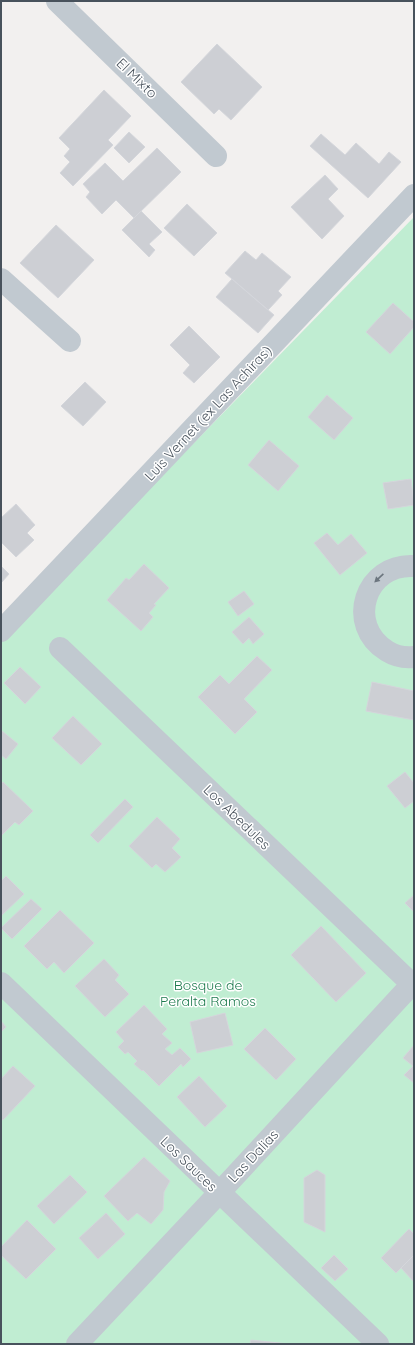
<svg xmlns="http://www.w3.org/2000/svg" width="415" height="1345" viewBox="0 0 415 1345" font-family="Quicksand,sans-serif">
	<rect width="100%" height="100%" fill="#f2f0ef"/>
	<path fill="#c0edd2" d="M414,217V1344H1V641Z"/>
	<path fill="#cdcfd4" stroke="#d4d6db" d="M217,44L262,87L231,120L219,109L214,114L181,82Z
		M104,90L131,116L108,140L113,145L73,186L60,173L70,162L64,156L70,149L59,138Z
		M129,132L145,147L129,163L114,148Z
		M321,134L345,155L356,143L379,164L389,152L401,162L368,198L310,146Z
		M157,148L181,172L134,218L116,200L102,214L86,197L90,192L83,184L105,163L123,181Z
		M325,175L338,189L328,199L344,216L322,239L291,207Z
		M187,204L217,233L194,256L164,228Z
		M141,211L162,232L149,244L155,250L149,257L122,230Z
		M56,225L94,260L58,298L20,263Z
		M245,251L256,260L262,253L291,277L278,291L282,295L268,310L225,273Z
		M232,279L274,315L258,333L216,297Z
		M393,303L414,322V327L390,354L366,332Z
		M189,326L220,357L194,383L183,373L190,365L170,345Z
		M85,382L106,402L83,426L61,406Z
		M327,395L353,418L334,440L308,417Z
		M269,440L299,466L278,491L248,465Z
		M411,479L414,505L388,509L383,483Z
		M16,504L35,525L27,533L34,540L16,557L1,542V518Z
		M327,533L338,545L351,534L367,553L340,575L314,543Z
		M144,564L169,588L154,604L156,605L149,613L153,617L141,631L107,600L126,578L129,580Z
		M1,566L9,574L1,583Z
		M244,591L254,604L238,616L228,602Z
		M249,617L264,634L253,644L249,638L243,644L232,632Z
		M257,656L272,670L244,699L257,712L235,734L198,697L220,675L229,684Z
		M20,667L41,687L25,704L4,683Z
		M372,682L414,691V720L366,711Z
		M73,716L102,744L81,765L52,738Z
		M2,731L18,744L6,759L1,755V732Z
		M405,772L414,783V801L405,808L387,786Z
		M3,782L33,811L19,825L15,822L1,836V784Z
		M125,799L133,807L98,843L90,835Z
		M157,817L180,839L172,848L181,857L165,872L156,864L152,868L129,846Z
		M6,876L24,894L1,916V881Z
		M414,895V912L405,903Z
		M31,899L42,909L12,939L1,928Z
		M60,910L94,943L64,973L54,962L47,969L24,946Z
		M321,926L366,973L336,1002L291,955Z
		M104,959L119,975L115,980L129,994L105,1017L75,986Z
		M144,1005L167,1029L162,1034L172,1043L165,1049L172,1055L180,1048L191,1059L183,1067L181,1064L159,1086L143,1070L142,1071L134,1064L137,1061L128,1052L125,1054L118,1047L124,1041L116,1032Z
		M225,1013L233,1045L197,1053L190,1022Z
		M1,1021L6,1027L1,1032Z
		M265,1028L296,1059L276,1080L244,1049Z
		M414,1045V1083L404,1075L413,1066L403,1058Z
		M13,1066L35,1086L3,1120L1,1119V1079Z
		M199,1076L227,1106L205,1127L177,1097Z
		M144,1157L170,1181L164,1192L163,1210L151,1224L137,1213L128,1221L104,1196Z
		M317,1170L325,1175V1232L304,1222V1178Z
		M70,1175L87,1192L54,1224L37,1206Z
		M106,1213L125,1234L98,1259L79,1238Z
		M27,1220L56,1249L26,1279L1,1255V1247Z
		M409,1229L414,1234V1255L396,1273L381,1258Z
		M334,1255L348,1269L335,1281L321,1268Z
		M414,1255V1282L401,1268Z
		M251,1340L289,1344H250Z"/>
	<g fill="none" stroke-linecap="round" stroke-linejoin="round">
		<path stroke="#c1c9d0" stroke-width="22" d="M57,1L216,156
			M1,279L70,341
			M414,566C365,563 345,625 387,651C395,656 405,658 414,657
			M1,631L414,195
			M60,648L414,986
			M1,983L378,1344
			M77,1344L219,1193L412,984"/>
	</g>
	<defs><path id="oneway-solid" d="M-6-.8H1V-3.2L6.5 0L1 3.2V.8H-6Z"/></defs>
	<use fill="#6c767f" href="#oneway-solid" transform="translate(379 578) rotate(137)"/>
	<g text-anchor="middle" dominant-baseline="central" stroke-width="3" stroke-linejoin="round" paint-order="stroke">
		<g font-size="14" fill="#48525c" stroke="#fff">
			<text transform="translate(137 78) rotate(44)">El Mixto</text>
			<text transform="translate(208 413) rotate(-47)">Luis Vernet (ex Las Achiras)</text>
			<text transform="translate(237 817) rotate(44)">Los Abedules</text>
			<text transform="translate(253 1156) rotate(-47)">Las Dalias</text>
			<text transform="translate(189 1164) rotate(44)">Los Sauces</text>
		</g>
		<g font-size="14" fill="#1c7a4d" stroke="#fff">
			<text x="208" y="985">Bosque de<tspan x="208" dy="16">Peralta Ramos</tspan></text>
		</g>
	</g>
	<rect width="415" height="1345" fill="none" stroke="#48525c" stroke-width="4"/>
</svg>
